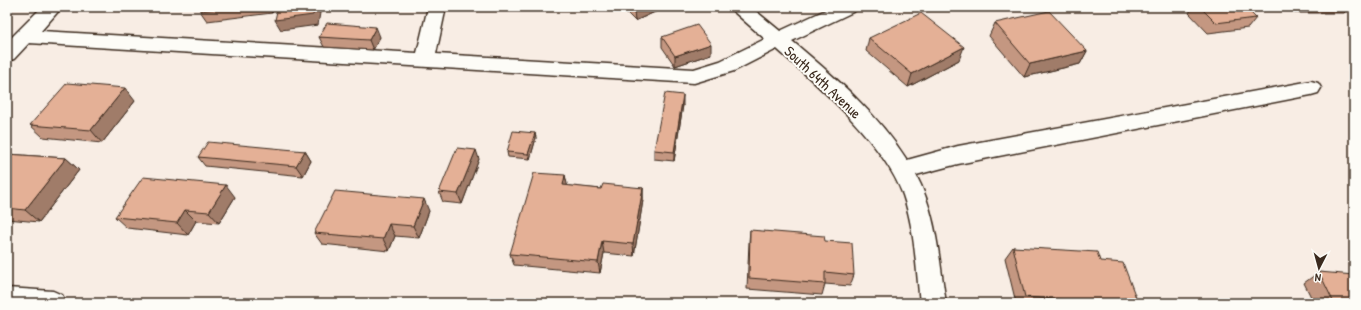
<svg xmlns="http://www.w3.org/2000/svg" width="1361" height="310" viewBox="0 0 1361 310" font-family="'Patrick Hand',sans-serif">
	<rect width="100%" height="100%" fill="#f8ede4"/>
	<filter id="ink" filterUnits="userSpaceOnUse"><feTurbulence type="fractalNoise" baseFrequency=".025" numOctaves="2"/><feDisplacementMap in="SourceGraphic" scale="8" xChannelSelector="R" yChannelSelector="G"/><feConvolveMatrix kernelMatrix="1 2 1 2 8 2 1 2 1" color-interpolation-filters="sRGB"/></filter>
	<g filter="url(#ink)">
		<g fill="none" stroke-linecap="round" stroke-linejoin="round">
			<defs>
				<path id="minor" d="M42,7H62L41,31L417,53L428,7H446L436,54L694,69L720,61L765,39L733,11L731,7H751L780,31L832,7H857L855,11L792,41C834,76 877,113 907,160L958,146L1311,81L1318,83L1321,88L1318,93L1311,95L958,164L916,175C937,214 939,260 946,303H920C916,267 915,230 903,195C884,143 818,85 777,49L734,71L694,83L29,43L14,59L7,61V42Z
					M7,288L53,291L62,295L66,303H7Z"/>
			</defs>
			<use href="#minor" stroke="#3b2a1e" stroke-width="3"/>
			<use href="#minor" fill="#fdfcf7" fill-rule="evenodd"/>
		</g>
		<path fill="#c49781" stroke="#3b2a1e" d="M201,7H274L272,13L207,21L200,11Z
			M621,7H666L635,21Z
			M1193,7H1245L1256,18L1248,28L1208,33L1189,13Z
			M1289,7H1350L1344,13H1294Z
			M995,23L1087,51L1080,64L1024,77L989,36Z
			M319,37H380L373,50L324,47Z
			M662,37L711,54L675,66L662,47Z
			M869,38L959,60L908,87L866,51Z
			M135,101L102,143L43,137L30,125Z
			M683,105L674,161L654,159V150Z
			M535,133L536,138L530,159L508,157L507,152Z
			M305,151L311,161L303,176L205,166L198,157Z
			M7,154L66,158L79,170L39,222L7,219Z
			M479,159L462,204L443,202L439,192Z
			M565,175L567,186L601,189L643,188V200L634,256L604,253L600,273L514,265L510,254Z
			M235,197L219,223L196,221L188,235L127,228L115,217Z
			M429,211L419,238L395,236L389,251L322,244L314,233Z
			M750,230L854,275L850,286L825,284L822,295L747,289L749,242Z
			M1013,247L1100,261L1138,303H1016L1005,258Z
			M1319,272L1354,303H1314L1304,283Z"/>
		<path fill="#a07b69" stroke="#3b2a1e" d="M269,7H274L272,13Z
			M315,7H321L318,25L281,30L275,20Z
			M643,7H666L635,21L634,11Z
			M376,27L380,37L373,50L369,40Z
			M711,44V54L675,66V56Z
			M964,47L959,60L908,87L912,74Z
			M1087,51L1080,64L1024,77L1030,64Z
			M125,88L135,101L102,143L91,130Z
			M683,95V105L674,161V152Z
			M535,133L536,138L530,159L528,154Z
			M476,150L479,159L462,204L458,194Z
			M305,151L311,161L303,176L296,166Z
			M66,158L79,170L39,222L25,210Z
			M565,175L568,188L563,185Z
			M226,185L235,197L219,223L209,212Z
			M643,188V200L634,256L633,244Z
			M424,199L429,211L419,238L413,226Z
			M185,210L196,221L188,235L177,223Z
			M389,224L395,236L389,251L383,239Z
			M602,241L604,253L600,273L598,262Z"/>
		<path fill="#e4b096" stroke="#3b2a1e" d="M201,7H233L200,11Z
			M278,7H315L313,15L275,20Z
			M631,7H643L634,11Z
			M1200,7H1245L1256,18L1216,23Z
			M1049,11L1087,51L1030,64L995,23Z
			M921,13L964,47L912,74L869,38Z
			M327,23L376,27L369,40L319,37Z
			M697,25L711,44L675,56L662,37Z
			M67,83L125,88L91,130L30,125Z
			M665,93L683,95L674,152L654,150Z
			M513,131L535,133L528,154L507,152Z
			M208,142L305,151L296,166L198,157Z
			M457,148L476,150L458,194L439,192Z
			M7,154L66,158L25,210L7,208Z
			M534,173L565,175L563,185L601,189L603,184L643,188L633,244L602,241L598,262L510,254Z
			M143,177L226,185L209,212L185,210L177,223L115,217Z
			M335,191L424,199L413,226L389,224L383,239L314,233Z
			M750,230L824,236L825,241L852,243L854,275L825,272V284L749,278Z
			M1013,247L1097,252L1100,261L1123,263L1138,303H1116L1025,297Z
			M1319,272L1354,275V303H1334Z"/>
	</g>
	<g text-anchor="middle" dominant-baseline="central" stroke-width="4" stroke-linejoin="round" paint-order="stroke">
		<g font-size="15" fill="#3b2a1e" stroke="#fdfcf7">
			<text transform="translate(823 82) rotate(43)">South 64th Avenue</text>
		</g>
	</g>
	<rect width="1361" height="310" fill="none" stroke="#fdfcf7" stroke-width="24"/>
	<rect x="12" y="12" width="1337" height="286" fill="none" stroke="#3b2a1e" stroke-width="1.5" filter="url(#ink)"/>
	<g transform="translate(1319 268) rotate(186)" stroke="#fdfcf7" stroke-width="3" paint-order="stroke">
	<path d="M0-3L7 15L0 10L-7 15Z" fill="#3b2a1e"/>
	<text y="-6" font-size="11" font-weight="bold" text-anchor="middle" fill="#3b2a1e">N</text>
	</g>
</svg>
